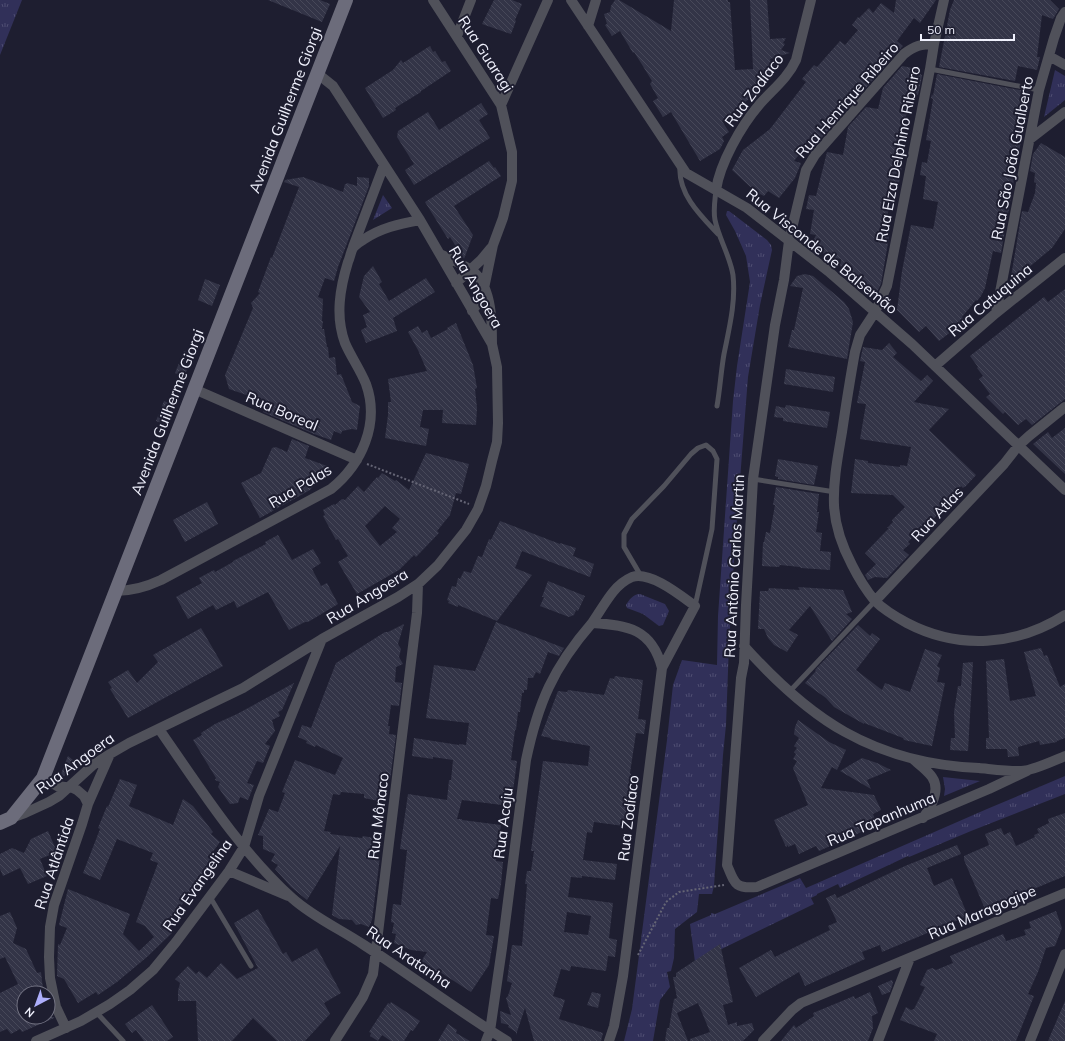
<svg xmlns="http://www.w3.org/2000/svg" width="1065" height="1041" viewBox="0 0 1065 1041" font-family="Mulish,sans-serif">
	<defs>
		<pattern id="grass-tufts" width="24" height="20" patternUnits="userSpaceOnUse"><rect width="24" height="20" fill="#313059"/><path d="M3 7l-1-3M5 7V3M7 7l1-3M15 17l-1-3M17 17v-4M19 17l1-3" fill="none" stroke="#4f4e72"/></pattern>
		<pattern id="building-back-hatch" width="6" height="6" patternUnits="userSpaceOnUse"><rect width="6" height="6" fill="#333447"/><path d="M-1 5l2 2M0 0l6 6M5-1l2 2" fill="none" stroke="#474859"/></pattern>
	</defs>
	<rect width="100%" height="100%" fill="#1e1e30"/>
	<path fill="url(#grass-tufts)" d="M0,0H22L0,55Z
		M1055,70L1065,76V100L1044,117Z
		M383,195L392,208L373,220Z
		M727,211H729L767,240L771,245L772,250L760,305L748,377L735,544L729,644L726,725L723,755L714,886L712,894H699L697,912L675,929L674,958L671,971L667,972L670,987L660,1000L653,1041H624L632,1009L667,740L673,685L682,660L717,665L718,616L733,401L737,366L750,282L746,256L735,231L726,215Z
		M640,594L665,604L669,611L663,625L659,626L643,614L627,608L626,605C629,600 633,594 640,594Z
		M1065,776V794L971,831L909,857L908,856L840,888L838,884L817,894V895L811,898L814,904L695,962L690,924L711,915V913L715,914L800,878L806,888L987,809Z
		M943,777L980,781L944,796L945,789Z"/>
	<path fill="url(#building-back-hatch)" fill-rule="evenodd" d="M268,0H320L330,4L322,22Z
		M494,0H512L522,4L515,20L516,21L511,34L482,24Z
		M615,0H619L671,31L674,0H728V2H730L735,70L753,69L750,0H767L770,39L786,38L783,43L785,44L781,50L790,53L770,59L775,74L750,101L749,99L722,121L729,132L722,137L724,141L720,149L700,161L671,112L663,117L653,101L658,98L650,84L652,81L641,63L634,52L633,53L620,31L612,36L605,25L607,24L604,14L610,12L611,6Z
		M896,0H936L920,23L914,18L897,41L903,46L883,66H885L834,124L816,144L811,140L794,161L801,163L795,178L779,198L768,191L764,196L760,194L759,195L732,170L743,150L770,129L806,82L802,79L814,65L817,67L840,41L845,45L858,30L852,25L858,17L859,18L869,8L873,13L881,3L894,13Z
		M954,0H1050L1059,9L1053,19L1042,15L1037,57H1040L1037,70L1018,66L1015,81L939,67L950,10Z
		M430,46L433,52L435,51L442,62L445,61L451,71L421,91V92L395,108L396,110L383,118L365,88L393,70L401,60L403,63Z
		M902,66L918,69L922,76L918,95L911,93L905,121L899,158L903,159L897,196L891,195L886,224L891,225L881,284L877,292H871L840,266L841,259L828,257L812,244L816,235L810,234L814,210L806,209L809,195L816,196L827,152L843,155L848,127L866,107L878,109L883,88Z
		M937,74L1030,92L1028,106L1023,105L1017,135H1022L1001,253L993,251L985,288L981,296L977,301L976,300L962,317L965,321L939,341L926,326L919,332L897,310L902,271L911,225L933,229L934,225L938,202L923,199L926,176L920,175L922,162L927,163L931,141L926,140L933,99L931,98L932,94L933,96Z
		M481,103L488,114L479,120L490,138L414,185L405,170L414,164L397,137L398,131L428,112L439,130Z
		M1041,143L1065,157V229L1052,248L1010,283L1022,211L1028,212L1035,193L1036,183L1034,182L1035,173L1030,171L1033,154Z
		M489,161L494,168L495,167L501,176L454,206L473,235L464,259L450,237L448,239L425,202Z
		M303,177L343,192L345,184H346L347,183L357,186V177L369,178V186L338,267L334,281L325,278L318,297L323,299L322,321H323L322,329H324L327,347H328L329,358L335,357L337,375L341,374L352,402L360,406L357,430L352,429L342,431L341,434L334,431L331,440L314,434L263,412L267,402L229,389L225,375L253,308L251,303L260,293L258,292L271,257L272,258L299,187L284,182L285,180Z
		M373,266L382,282L379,284L389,301L426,278L435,292L393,318L397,331L366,343L361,330L367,327L363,315L370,312L359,297L364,276Z
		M805,274L813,276L844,302L849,309L853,322L847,359L788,347L792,330H794L803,288L790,286L797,276Z
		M205,279L220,285L212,306L198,300Z
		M1065,289V399L1032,425L1026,419L1018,425L1005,412L1003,414L986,397L990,394L979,379L983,376L977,368L978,367L970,356L1044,297L1048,302Z
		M456,323L473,365L477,388L475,389L477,408L476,425L442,423L443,410H423L420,427L429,429L426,446L385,438L388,415V402H391L388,379L427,371L418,350L408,332L418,326L422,333L427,330L431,338L448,329L447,328Z
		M889,343L897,353L893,357L921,381L927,375L933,381L914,402L949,409L929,430L976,475L965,487H964L963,488L961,486L944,503L946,505L937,515L926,527L924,526L908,542L910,544L903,550L909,555L887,578L875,577L868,580L865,575L876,564L865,553L889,528H887L893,522L892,520L905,507L893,495L851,493L855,459L868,461V463L900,467V465L907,466L911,447L860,439L866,404L857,403L865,362L860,361L863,347L882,350Z
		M184,351L193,355L184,377L175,373Z
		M786,369L835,377L833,392L784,384Z
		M164,401L173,405L166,425L156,421Z
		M786,405L830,412L827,428L783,421V418L774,417L776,406L785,408Z
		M1065,428V474L1033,444L1048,432L1052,438Z
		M292,439L309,446L305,458L327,466L324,474L310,490L260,518L241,483L261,473L272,448L276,447L287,452Z
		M426,453L469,464L461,494L456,493L450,515L437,531L439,533L416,557L414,555L399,570L357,594L338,562L348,556L338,539L336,540L323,516L325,515L323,510L334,504L335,505L342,499L345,500L358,486L364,492L377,477L378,478L382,473L395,481L396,480L409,490ZM385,506L400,519L392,528L397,532L380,546L365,526Z
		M778,459L818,466L814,485L778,479V477L775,476Z
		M776,487L819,494L817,512H819L816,532L822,533L820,551L831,552L830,570L801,568L800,567L780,565L779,567L762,566L763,542H764L766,532L770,533L775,505H773Z
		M207,502L218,524L185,542L173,520Z
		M500,521L560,544V543L576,548L573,556L594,564L590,577L522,551L515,568L532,575L497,621L458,605V607L448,603L449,601L447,600L452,586L456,587L458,578L460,579L464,571L471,573L478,556L482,557L489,539L491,540Z
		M278,535L292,560L313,549L321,563L312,569L321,586L327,583L338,604L308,622H305L289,630L268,592L237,608L234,601L216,610L213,605L188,619L176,597L202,583L199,578L214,570L215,572L233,562V561L266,544L265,542Z
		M548,581L585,596L578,611L576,610L574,615L569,617L540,606L544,597H542Z
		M798,587L843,590L852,612L846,614L852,619L832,641L810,606L789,630L798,635L787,652L774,645L768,638L764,629H758L760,591H768L769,588L800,590Z
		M496,622L564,648L559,656L548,652L540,674L536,672L533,678H528L527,690H524V693H522L520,712H518L516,730H515L511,760L517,761L511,806L462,800L457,819H462V820L501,825L496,861L503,862L501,884L498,899L491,898L486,935L494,936L489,965L471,992L440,972L435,980L417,968L427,952L411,950L394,943L396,934L392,933L394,923L391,922L393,904L401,905L407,850L400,849L408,794L447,800L449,780H451L453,760L433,757V759L412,756L414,738L459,745V744L466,745L469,723L426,718L434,665L475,671Z
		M404,624L398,644L401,649L399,657L403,664L396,667L395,682L402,683L399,706L391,705L388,726H390L389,734L396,735L390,780L382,779L379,801L364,798V794L341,792L340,795L333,794L324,831L331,832L330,834L362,838L363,836L374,838L372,856L380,857L372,920L369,927L361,924L356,925L352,920L339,919L332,915L340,846L307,900L291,887L275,869L278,865L271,861L275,854L263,849V836L258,835L269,809L278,812L285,793L282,792L295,760L335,775L343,758L316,745L315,747L306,743L307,741L298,737L302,725L311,728L336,663L385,632H388Z
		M858,625L870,636L872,633L880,639L856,670L882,690L885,683L910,692L925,649L942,655L937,666L940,668L937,682L945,683L932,746L904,740L903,738L864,723V724L834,707L826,698L805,683L816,671L815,670Z
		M201,628L223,666L128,718L110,689L112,688L108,682L128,670L137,683L158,662L153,655Z
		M1041,648L1044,656L1047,655L1060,687L1065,684V738L1057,741V742L1040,745L1039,741L1018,747L1019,756L1008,757L1007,749H986V738H989L986,661L1004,659L1010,701L1036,696L1024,652Z
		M973,662L968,751L950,750L951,738H955L954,712L958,686H961L963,663Z
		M615,676L643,680L638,719L646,720L644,734L636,733L630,773L631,774L624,826L594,822L592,833L587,832L583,860L617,864L615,880L582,876V878L571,877L568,897L613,903L609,938L617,940L615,957L608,956L606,971L571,966L570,971L561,969L553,996L565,1000L559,1019L603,1033L601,1041H534L525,1008L516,1035V1032L508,1027L509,1025L501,1023L500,1011L511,1015L506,998L508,996L512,983L507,981L512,945L522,946L527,884H525L527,871H531L534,851H531L543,761L588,766L590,746L550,739L551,738L541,736L558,691L567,692L568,690L604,695L610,678L614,679ZM567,912L591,916L588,935L564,932Z
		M294,683L282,710L278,712L280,716L272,720L275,731L265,744L270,746L263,763L257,761L247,783L254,785L248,800L240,797L238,803L230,804L218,787L220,782L215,780L216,778L193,740L202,735L201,733L215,724L237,714Z
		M798,720L829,742L846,750L837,770L832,767L821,788L874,795L881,810L873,814L877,825L819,851L816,846L799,854L795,844L788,847V845L786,847L774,820L808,805L793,768L797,761L793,759L796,754L794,752L797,748L794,746L799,738L794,734L795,727Z
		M68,756L79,765L59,780V779Z
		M862,758L877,763L891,770L867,780L871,789L840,771Z
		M120,779L137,785L129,806L173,825L183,799L193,806L213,832L211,834L220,842L212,853L216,856L200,880L201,881L160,932L168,924L174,931L147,957L117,982L98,995L96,992L78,1003L64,979L57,976L58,944L60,945L67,928L59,925L68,889L130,914L123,934L139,951L154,937L145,926L136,922L158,863L150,860L153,853L117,839L100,880L83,873L100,829L98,828L107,806L108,807Z
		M1065,813V876L985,909L964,860V856L989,845L985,834L1001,828L1004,835L1010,832L1016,846L1035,837L1034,835L1039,833L1037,829L1049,823L1048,819Z
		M48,831L57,852L40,859L47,876L28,884L20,868L3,876L0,869V854L12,848L24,853L31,839Z
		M957,845L961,854L927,868L934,886L952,878L968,916L882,952L880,945L862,952L865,959L805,986L799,972L756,997L739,968L771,950L775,957L830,930L828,926L837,922L826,898L835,894L837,898L905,866Z
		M258,909L283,954L286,952L292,962L317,948L341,993L324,1003L330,1014L305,1041H277L253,1018L232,1041H198L196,1001H178V991L180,983L175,979L188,966L196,974L199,971L207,978L221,963L237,979L258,968L234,923Z
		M1056,911L1062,928L1055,946L1046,948L1038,972L1028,994L1034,996L1016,1041H934L937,1034L900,1020L906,1007L911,1010L914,1009L925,987L920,985L927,970L932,968L936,970L953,963L950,956L1003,934L1006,941L1026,935L1024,930L1031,928L1029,922Z
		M10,912L17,928L13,943L26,949L37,973L41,972L43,989L35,993H24V1017H54V1018L22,1032L20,1029L11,1034L7,1029L0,1032V993L18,984L5,957L0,959V916Z
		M720,944L733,1002L723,1005L728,1025L737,1022V1026L752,1023L754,1030L743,1041H690V1039L710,1032L698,1003L677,1013L688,1041H665L667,1028H669L674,999L677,998L673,977H676V973Z
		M892,980L893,983L890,992L882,995L878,986Z
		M592,992L601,994L598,1008L587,1005Z
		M870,992L878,1013L872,1016L873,1028L868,1041H781L794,1025L796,1028L814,1016L813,1013L854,996L855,999Z
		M1065,1001V1041H1048Z
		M391,1002L420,1021L413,1031L411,1030L404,1041H391L382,1035L378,1041L370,1036L371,1033L369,1032L388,1003L390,1004Z
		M152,1005L173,1037L167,1041H144L136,1030L132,1033L125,1024Z
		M448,1024L457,1030L456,1033L470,1041H438Z"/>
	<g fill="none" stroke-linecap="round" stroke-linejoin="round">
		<path stroke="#656575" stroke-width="2" stroke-dasharray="2 2" stroke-linecap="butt" d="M367,464L469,504
			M638,955L666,902L679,892L724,885"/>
		<path stroke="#50515a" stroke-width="5" d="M930,69L1039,90
			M680,167C678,194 701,216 718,234
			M716,190C715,200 713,210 715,220C719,239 730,256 733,275C736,302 729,329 724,354C721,371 720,389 717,406
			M753,479L835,492
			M641,576L624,547V534L632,519L664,486L691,454L698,448L706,445L713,451L717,459L712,529L695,606
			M790,691L875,601
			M210,897L251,966
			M96,1012L123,1041"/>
		<path stroke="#50515a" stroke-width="10" d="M433,0L501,105L512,152V181L503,218L493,245L482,298L472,311
			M571,0L686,173L747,208L828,271L912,344L1065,490
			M944,0L934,44L930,69L887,286L875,312L860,335L855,352C850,379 846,405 842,432C838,456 833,481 834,505C835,526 842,546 852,565C858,577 866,590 875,601C884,610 896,617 907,623C959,650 1016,646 1065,615
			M588,26L596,0
			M457,36L471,0
			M934,44C921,44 914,46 904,54L815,155L806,170L789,241L784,280L775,325L753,479L746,605L744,663L741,678L727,865C735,884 735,889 757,887L989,789L1027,771
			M1049,56L1065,65
			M501,105L548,0
			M1030,139L1065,112
			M716,190C720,163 741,126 759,105C772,90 788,78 796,60L811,0
			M353,247L384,165
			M440,254C450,259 467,266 475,273C492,290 492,322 492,344
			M456,283L481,260L491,248
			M996,313L1039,90L1054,38L1061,18L1065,12
			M935,366L996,313L1065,258
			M194,389L357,460
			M116,591C133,591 146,587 161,580L331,489C362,464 380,423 366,384C360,369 351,357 345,343C335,316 340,288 348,262C350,258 351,251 353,248C355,245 360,242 363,240C380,228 399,224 420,220
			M875,601L1004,464L1018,446L1029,436L1065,407
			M744,646C771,676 809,712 845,732C886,755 933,766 979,768C991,769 1019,773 1028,770C1040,767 1053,761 1065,756
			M159,729C200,788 239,850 292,898C313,917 340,929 364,945C412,976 458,1011 507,1041
			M914,760C920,765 928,771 932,777C941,790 931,807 923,818
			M43,778L57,786L73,788L77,790L84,796L88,804L82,824L54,905L50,927L49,957L50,978L56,1007L66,1028
			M88,804L110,754
			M11,818L25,813L49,802L59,796L93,765L110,754L129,743L243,688L322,639L398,597L418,584L438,565L466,530L478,509L486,486L492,461L497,442L498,423L497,367L492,344L420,220L333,86L318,74
			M229,871L288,896
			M36,1041L81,1021L110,1004L130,990L153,970L176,942L229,871L244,847L259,796L322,639
			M335,1041L363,997L373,974L417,613L418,584
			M486,1041L490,1031L502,948L526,760C538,703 553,668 592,623
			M609,1041L614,1026L623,976L662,668L695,606C681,596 651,571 632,577C625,580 617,587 613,592C605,602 599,613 592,623C628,625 652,629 662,668
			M763,1041L792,1010L801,1003L1065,893
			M878,1041L910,958
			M1030,1041L1065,954"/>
		<path stroke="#6c6c7b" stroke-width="14" d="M0,823L11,818L43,778L346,0"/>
	</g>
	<g text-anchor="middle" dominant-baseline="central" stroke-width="4" stroke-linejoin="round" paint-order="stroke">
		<g font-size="15" fill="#f0f1fd" stroke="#1e1e30">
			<text transform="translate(486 54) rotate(57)">Rua Guaragi</text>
			<text transform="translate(754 90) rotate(-53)">Rua Zodíaco</text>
			<text transform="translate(847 100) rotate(-49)">Rua Henrique Ribeiro</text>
			<text transform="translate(285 110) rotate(-69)">Avenida Guilherme Giorgi</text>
			<text transform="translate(898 154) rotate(-79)">Rua Elza Delphino Ribeiro</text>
			<text transform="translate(1012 158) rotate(-79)">Rua São João Gualberto</text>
			<text transform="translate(822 251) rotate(39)">Rua Visconde de Balsemão</text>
			<text transform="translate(476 287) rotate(60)">Rua Angoera</text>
			<text transform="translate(990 300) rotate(-40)">Rua Catuquina</text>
			<text transform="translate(282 411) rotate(23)">Rua Boreal</text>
			<text transform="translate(167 412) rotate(-69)">Avenida Guilherme Giorgi</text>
			<text transform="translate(300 486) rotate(-31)">Rua Palas</text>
			<text transform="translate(937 514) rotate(-47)">Rua Atlas</text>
			<text transform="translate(734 566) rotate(-87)">Rua Antônio Carlos Martin</text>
			<text transform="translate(367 596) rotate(-31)">Rua Angoera</text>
			<text transform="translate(75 763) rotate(-36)">Rua Angoera</text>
			<text transform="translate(378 816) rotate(-83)">Rua Mônaco</text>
			<text transform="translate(628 818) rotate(-83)">Rua Zodíaco</text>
			<text transform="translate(881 819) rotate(-23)">Rua Tapanhuma</text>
			<text transform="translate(503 823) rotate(-83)">Rua Acaju</text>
			<text transform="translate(54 863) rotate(-72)">Rua Atlântida</text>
			<text transform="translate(197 885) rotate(-55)">Rua Evangelina</text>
			<text transform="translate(982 912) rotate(-23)">Rua Maragogipe</text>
			<text transform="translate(409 957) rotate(34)">Rua Aratanha</text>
		</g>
	</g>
	<g transform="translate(36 1005) rotate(221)"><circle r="19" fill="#1e1e30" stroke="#727282"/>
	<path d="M0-3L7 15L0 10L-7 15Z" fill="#adaefb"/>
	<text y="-6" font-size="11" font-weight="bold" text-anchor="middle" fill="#f0f1fd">N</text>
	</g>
	<path d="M921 34v6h93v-6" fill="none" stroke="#f0f1fd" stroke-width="2"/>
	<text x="927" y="34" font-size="12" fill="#f0f1fd" stroke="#1e1e30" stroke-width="3" paint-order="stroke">50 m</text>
</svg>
